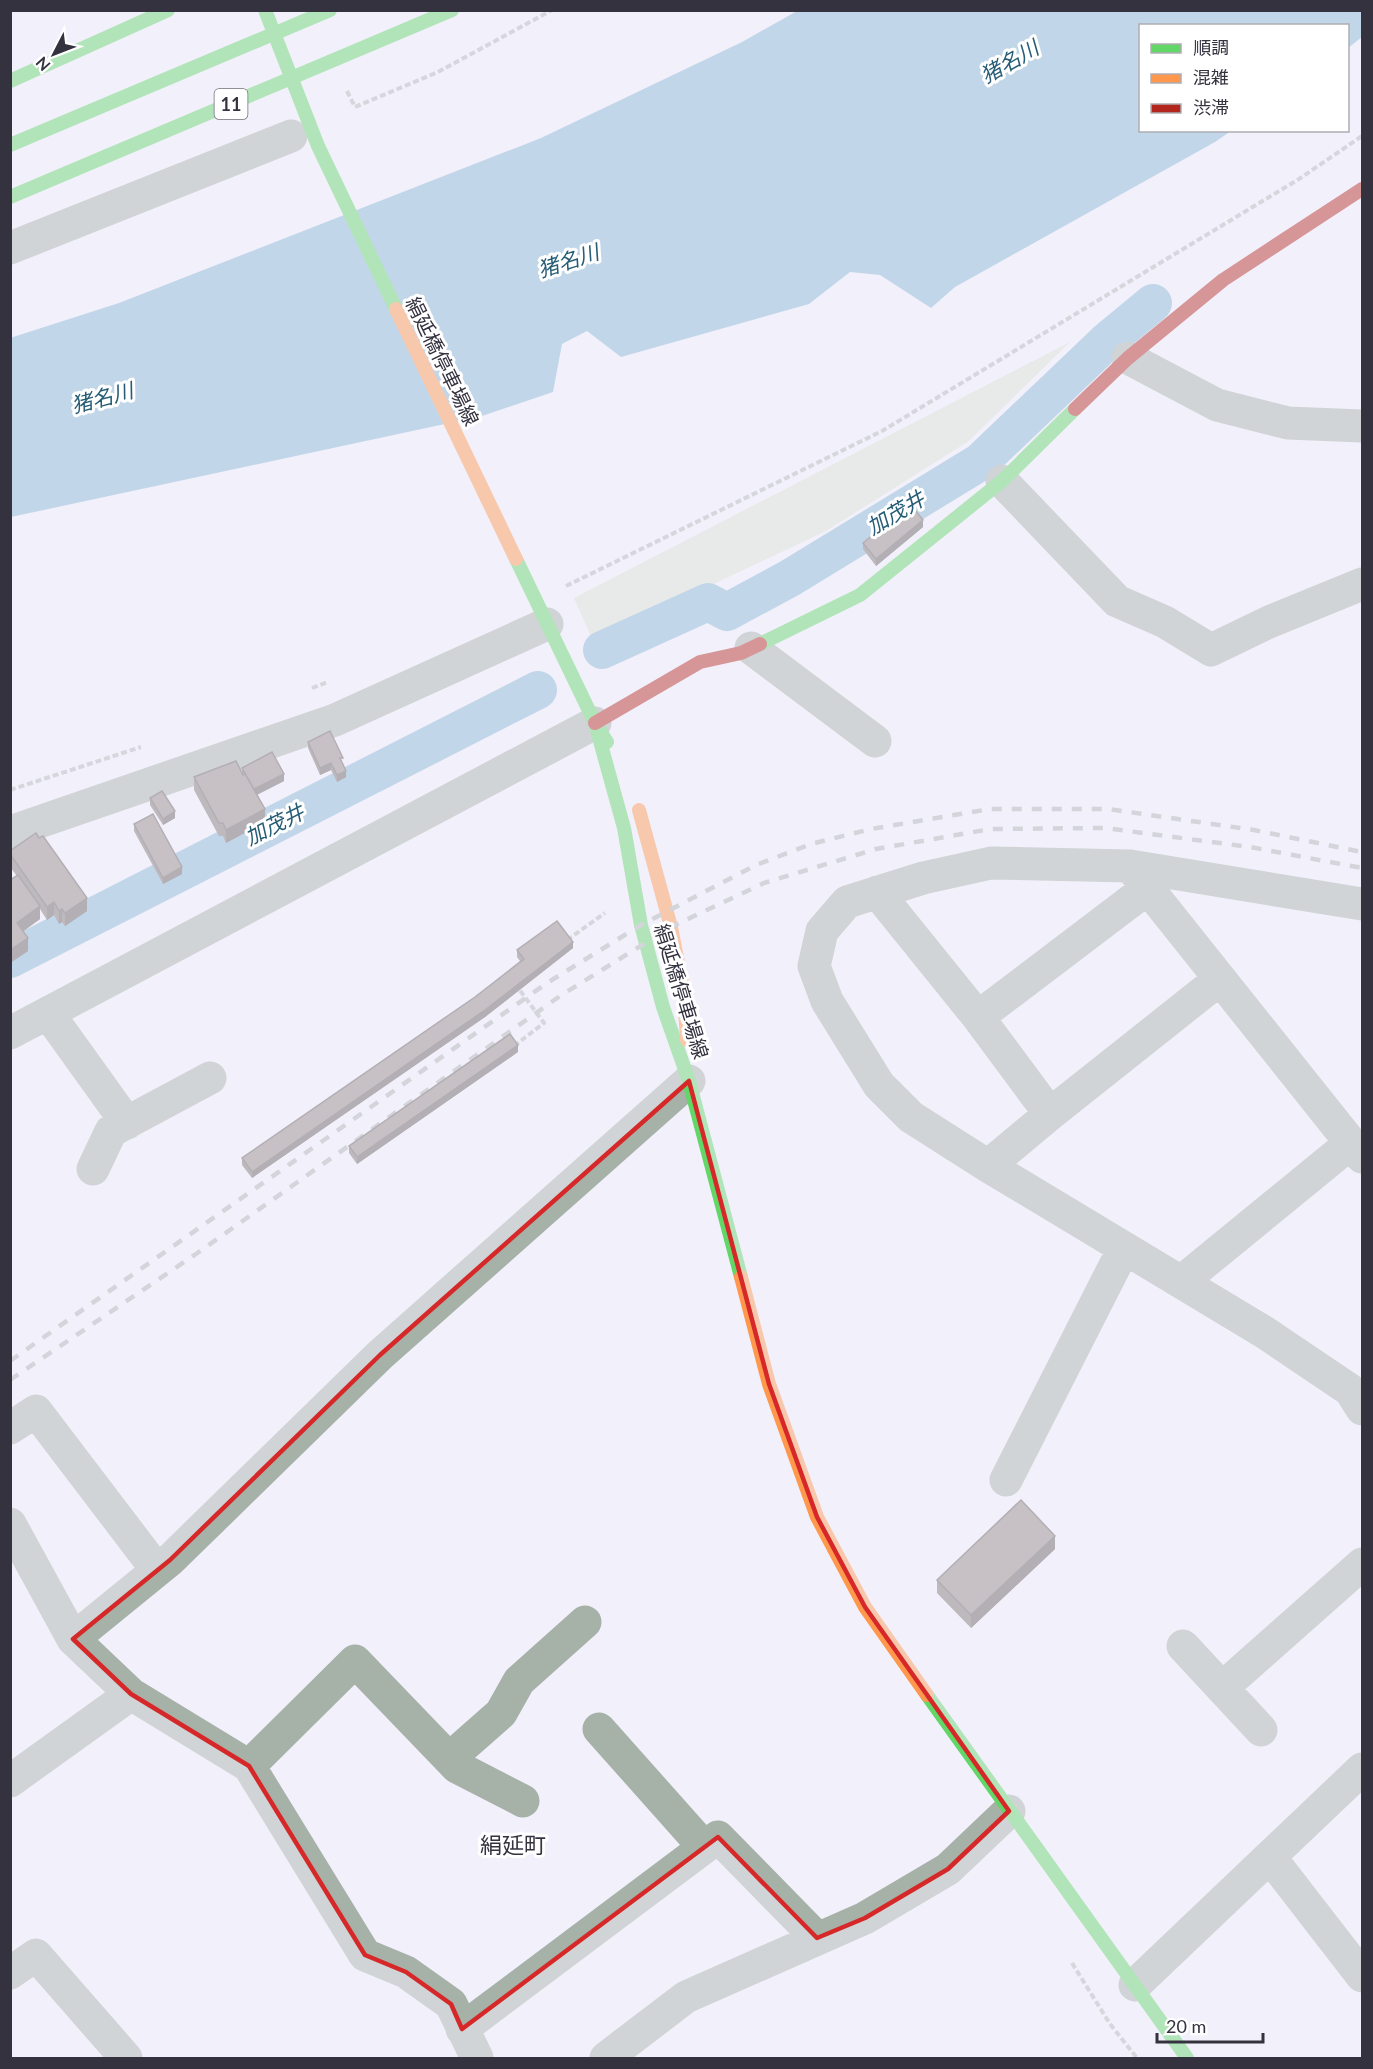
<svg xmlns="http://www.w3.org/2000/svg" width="1373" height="2069" viewBox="0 0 1373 2069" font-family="Lato,'Noto Sans JP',sans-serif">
	<rect width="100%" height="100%" fill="#f2f0fb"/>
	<path fill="#dae3d2" d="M1070,342L969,441L826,531L593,641L574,598Z"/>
	<path fill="#88b7d2" d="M797,11H1362V37L1348,48V26H1140V130L1231,131L1215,142L955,287L931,308L880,275L850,272L809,304L621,357L587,331L562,344L553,392L482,416L11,517L10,338L119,303L541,138L742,42Z"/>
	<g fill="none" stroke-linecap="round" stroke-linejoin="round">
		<path stroke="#88b7d2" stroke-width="38" d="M602,650L708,602L727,612L790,578L980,462L1107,341L1153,303
			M10,959L538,690"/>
		<path stroke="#b2b8b6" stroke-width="4" stroke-dasharray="6 3" stroke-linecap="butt" d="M347,91L355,107L438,72L552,10
			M566,586L882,431L1299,179L1362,136
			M312,688L328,682
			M10,790L141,747
			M567,940L605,913
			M514,1046L544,1023L519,989
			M1072,1963L1110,2024L1137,2058"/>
		<path stroke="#a6b1a8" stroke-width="33" d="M10,248L291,136
			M1128,358L1217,405L1288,423L1362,426
			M1002,481L1117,601L1165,622L1211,650L1269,622L1362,584
			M751,648L875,741
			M10,832L335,720L547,624
			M1130,866L1362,1157
			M877,892L978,1017L1050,1114
			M1362,904L1130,866L991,863L923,878L847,902L822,931L814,966L827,1001L879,1085L911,1117L988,1166L1264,1332L1350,1390L1362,1409
			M48,1013L127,1123
			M978,1017L1148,888
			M10,1033L595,723
			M988,1166L1050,1114L1220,979
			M93,1169L111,1131L210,1078
			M1181,1282L1351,1143
			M10,1428L36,1411L157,1570
			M1006,1480L1124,1248
			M10,1524L73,1639L170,1560L380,1355L689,1081
			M1183,1646L1261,1730
			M1222,1688L1362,1564
			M131,1694L249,1766
			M599,1729L704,1847
			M450,1758L501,1713L519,1681L585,1622
			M10,1781L131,1694L73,1639
			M1270,1857L1362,1976
			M10,1973L36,1955L126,2058
			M1135,1985L1362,1769
			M462,2029L718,1837L817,1938
			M477,2058L451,2004L406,1972L365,1955L249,1766L355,1661L457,1767L523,1801
			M606,2058L686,1997L865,1918L948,1869L1009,1811"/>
		<path stroke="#63d668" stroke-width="14" d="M265,10L318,146L396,309
			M10,81L168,10
			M10,145L330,10
			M10,197L452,10
			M516,559L595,723L607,742
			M760,644L860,595L1002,481L1075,409
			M595,723L624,828L641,925L663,1007L689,1081L741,1277
			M927,1695L1187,2058"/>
		<path stroke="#ff974d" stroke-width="14" d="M396,309L516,559
			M639,810L671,927L684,994L687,1040
			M741,1277L769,1384L817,1517L865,1607L927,1695"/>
		<path stroke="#b3261e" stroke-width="14" d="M1075,409L1128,358L1223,280L1362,189
			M595,723L700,662L741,653L760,644"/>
		<path stroke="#adb3b1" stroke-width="4.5" stroke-dasharray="10 10" stroke-linecap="butt" d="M10,1361L547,983L641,925L756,865L811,844L871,829L990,809H1108L1254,830L1362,852
			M10,1380L196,1254L560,996L671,927L764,883L876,849L991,829L1105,828L1250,847L1362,868"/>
	</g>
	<path fill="#7e7572" d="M923,527L876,566L863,549V543Z
		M308,742L343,764L346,777L337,782L331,770L320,775L308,748Z
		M242,768L284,781L257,795L265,822L226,843L223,836H219L194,790V777L242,773Z
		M150,798L175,818L163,825L150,805Z
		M134,824L182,874L163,884L134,831Z
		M10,851L87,911L65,926L62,922L59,924L54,915L47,920L40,909V919L23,931L28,951L10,963V880L17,876L10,867Z
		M573,948L485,1017L252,1178L242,1165V1158L475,997L520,961L517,957V950Z
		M518,1052L357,1164L349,1153V1146Z
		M1055,1549L971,1628L937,1593V1580Z"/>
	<path fill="#665f5d" d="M923,520V527L876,566V559Z
		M331,763V770L320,775V768Z
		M346,771V777L337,782V775Z
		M284,774V781L254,796V789Z
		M265,809V822L226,843V830Z
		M175,811V818L163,825V819Z
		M182,867V874L163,884V878Z
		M87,898V911L65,926V913Z
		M54,902V915L47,920V907Z
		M40,906V919L17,936V923Z
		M62,909V922L59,924V911Z
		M28,938V951L10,963V950Z
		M573,942V948L485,1017L252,1178V1172Z
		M518,1045V1052L357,1164V1157Z
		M1055,1536V1549L971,1628V1615Z"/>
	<path fill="#928885" stroke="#665f5d" stroke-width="1.5" d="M910,504L923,520L876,559L863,543Z
		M330,731L343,758H340L346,771L337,775L331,763L320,768L308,742Z
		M272,752L284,774L254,789L242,768Z
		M236,761L243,775L245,774L265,809L226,830L223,823H219L194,777Z
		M162,791L175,811L163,819L150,798Z
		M153,814L182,867L163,878L134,824Z
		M36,833L39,838L43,836L87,898L65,913L62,909L59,911L54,902L47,907L10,854V851Z
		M18,875L40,906L17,923L28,938L10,950V880Z
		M557,921L573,942L485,1010L252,1172L242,1158L475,997L524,959L517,950Z
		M510,1034L518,1045L357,1157L349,1146Z
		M1021,1500L1055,1536L971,1615L937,1580Z"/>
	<path d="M0 0H1373V2069H0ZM689,1081L769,1384L817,1517L865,1607L1009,1811L948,1869L865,1918L817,1938L718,1837L462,2029L451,2004L406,1972L365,1955L249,1766L131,1694L73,1639L170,1560L380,1355Z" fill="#f2f0fb" fill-opacity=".55" fill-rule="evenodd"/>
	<path fill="none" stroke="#d62828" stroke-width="4.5" stroke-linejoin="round" d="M689,1081L769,1384L817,1517L865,1607L1009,1811L948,1869L865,1918L817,1938L718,1837L462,2029L451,2004L406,1972L365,1955L249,1766L131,1694L73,1639L170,1560L380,1355Z"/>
	<g text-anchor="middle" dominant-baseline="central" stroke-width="6" stroke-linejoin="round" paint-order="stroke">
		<rect fill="#fff" stroke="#717079" stroke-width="1.5" x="214.5" y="89" width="33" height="30" rx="4.5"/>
		<g font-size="18" font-weight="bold" fill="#34323f">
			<text x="231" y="104">11</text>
		</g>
		<g font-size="20" fill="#34323f" stroke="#fff">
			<text transform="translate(443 361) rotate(64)">絹延橋停車場線</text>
			<text transform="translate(682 991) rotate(73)">絹延橋停車場線</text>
		</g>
		<g font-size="21" font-style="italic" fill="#265c75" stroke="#fff">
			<text transform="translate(1009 61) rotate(-30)">猪名川</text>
			<text transform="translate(568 260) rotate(-18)">猪名川</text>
			<text transform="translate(102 397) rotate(-15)">猪名川</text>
			<text transform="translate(895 512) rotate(-31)">加茂井</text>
			<text transform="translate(274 824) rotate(-27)">加茂井</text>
		</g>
		<g font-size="22" fill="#34323f" stroke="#fff">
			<text x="513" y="1844">絹延町</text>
		</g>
	</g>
	<rect width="1373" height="2069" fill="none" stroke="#34323f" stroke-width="24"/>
	<rect x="1139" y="24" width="210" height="108" fill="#ffffff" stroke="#aeadb2" stroke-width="1.5"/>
	<rect x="1151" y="44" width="30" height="9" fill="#63d668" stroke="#aeadb2" stroke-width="1.5"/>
	<text x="1193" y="54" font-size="18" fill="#34323f">順調</text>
	<rect x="1151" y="74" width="30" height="9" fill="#ff974d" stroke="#aeadb2" stroke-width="1.5"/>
	<text x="1193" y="84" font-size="18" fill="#34323f">混雑</text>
	<rect x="1151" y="104" width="30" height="9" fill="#b3261e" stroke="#aeadb2" stroke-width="1.5"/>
	<text x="1193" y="114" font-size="18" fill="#34323f">渋滞</text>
	<g transform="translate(54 54) rotate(228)" stroke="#ffffff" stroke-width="4.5" paint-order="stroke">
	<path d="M0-4.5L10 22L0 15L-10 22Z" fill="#34323f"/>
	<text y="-9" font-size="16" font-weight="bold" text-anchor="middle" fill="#34323f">N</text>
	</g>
	<path d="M1157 2033v9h106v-9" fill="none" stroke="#34323f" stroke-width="3"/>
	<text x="1166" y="2033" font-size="18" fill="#34323f" stroke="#ffffff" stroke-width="4.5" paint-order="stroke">20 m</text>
</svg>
